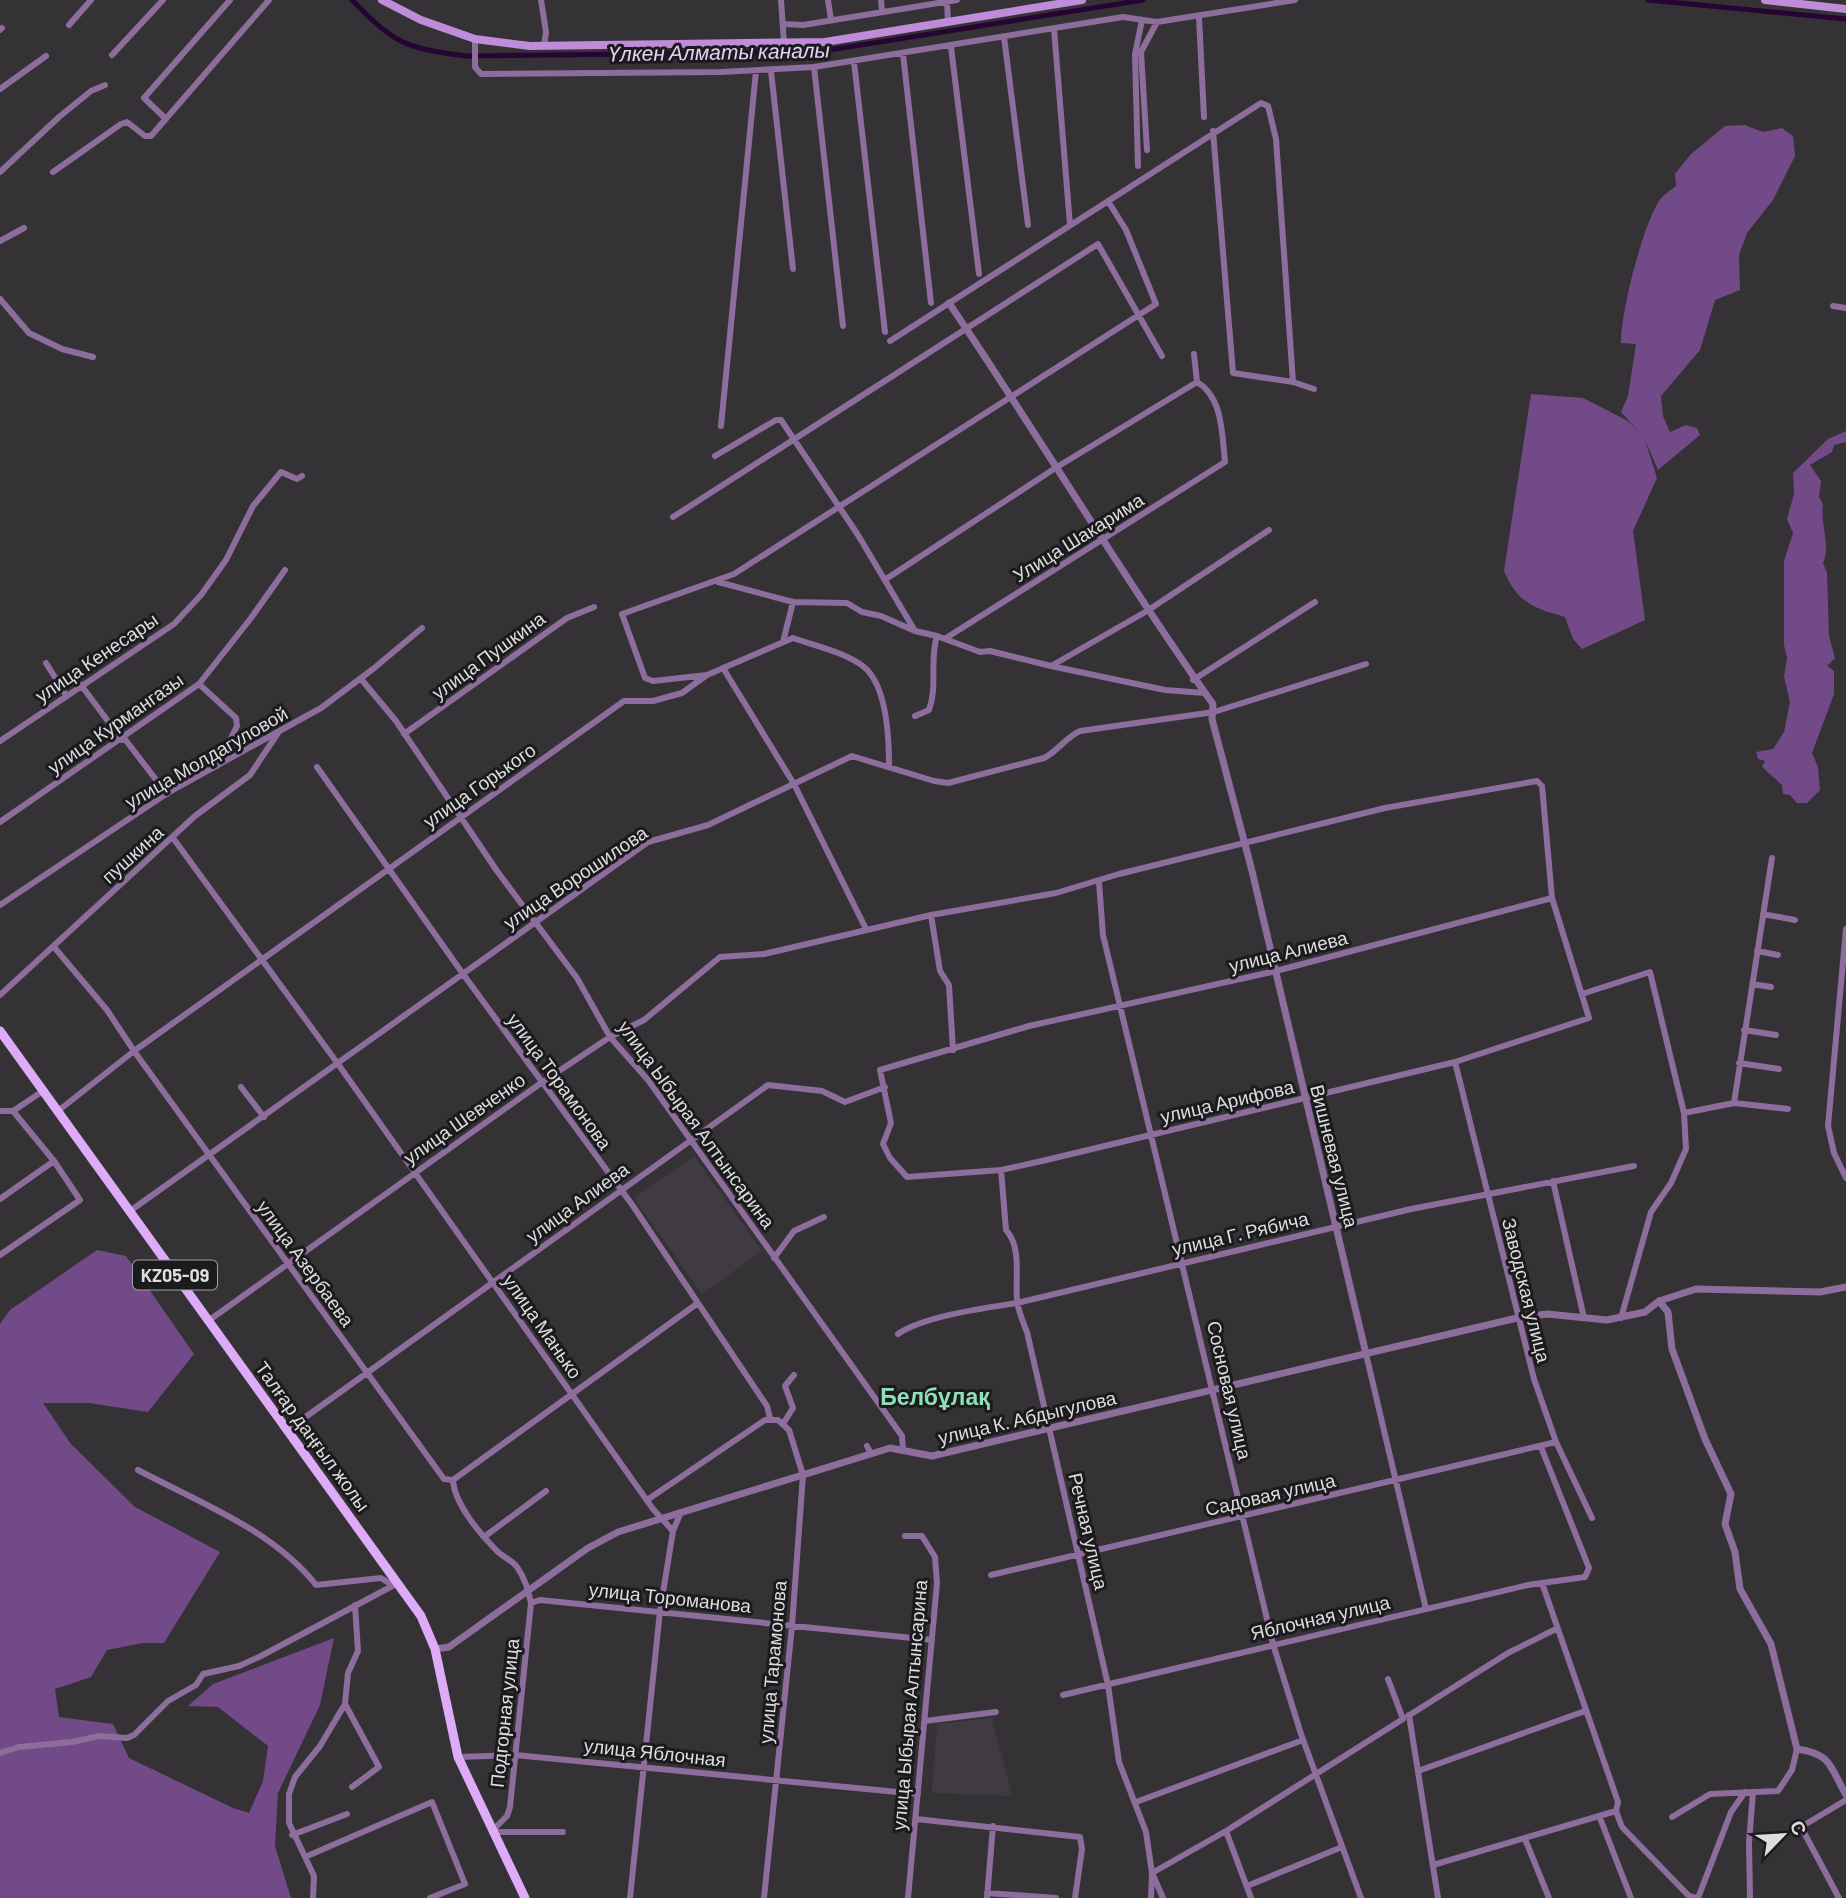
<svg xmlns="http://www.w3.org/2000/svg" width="1846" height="1898" viewBox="0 0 1846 1898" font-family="Barlow,sans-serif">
	<rect width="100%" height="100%" fill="#343235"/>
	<path fill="#403b43" d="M694,1156L762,1251L702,1294L634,1198Z
		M992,1718L1012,1796L932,1793L937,1724Z"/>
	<path fill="#724a87" d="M1745,125L1763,132L1782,128L1793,136L1795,156L1773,200L1747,233L1739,255L1740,290L1715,300L1700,350L1661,396L1663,416L1670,432L1686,425L1697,428L1700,435L1658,470L1645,440L1657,478L1633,531L1645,620L1582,649L1573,639L1565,617C1533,608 1517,602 1504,571L1531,394L1583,398L1628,421L1640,433L1621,412L1628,396L1636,344L1621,343C1621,311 1642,228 1659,201C1663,195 1670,191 1676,186L1675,174L1691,154L1725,126Z
		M1846,431V442L1834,445L1832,452L1810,465L1821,481L1819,497L1823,504C1820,523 1831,546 1823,563L1827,573L1829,636L1835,658L1827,666L1834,671V694L1812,753L1818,767L1820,790L1807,803H1797L1790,795L1783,794L1782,785L1762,767L1765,761L1758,759L1756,752L1773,749L1784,732L1790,702L1784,677L1787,658L1784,645V561L1793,533L1787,519L1794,494L1793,473L1828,439Z
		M97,1250L126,1256L194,1354L148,1412L89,1403H43L71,1444L135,1507L220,1552L164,1643H143L107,1650L91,1677L55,1689L59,1717L113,1724L129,1758L233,1808L249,1813L263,1781L268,1746L218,1707L188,1706L213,1684L334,1638L320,1705L278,1793L275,1846L291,1898H0V1324L10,1310Z"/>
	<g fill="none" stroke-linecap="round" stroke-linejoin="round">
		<path stroke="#260434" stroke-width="5" d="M352,0C396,45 405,48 467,56L817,52L1143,0
			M1648,0L1846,19"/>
		<path stroke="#8c6d9c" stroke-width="6" d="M541,0L546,32L544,46
			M781,0L784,43
			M828,0L831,20
			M881,0L882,12
			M947,2L948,22
			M1199,17L1204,117
			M784,24L803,25L957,0
			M69,25L91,0
			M1054,29L1070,225
			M0,30L2,28
			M1004,37L1028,225
			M475,39V67L481,74L721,72L814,67L1123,17L1157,22L1295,0
			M951,47L979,274
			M903,54L931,303
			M112,55L163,0
			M854,62L885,332
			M814,67L843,326
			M771,71L793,269
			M0,89L46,56
			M166,119L144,98L230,0
			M1213,131L1233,373L1293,382L1314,389
			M1147,150L1141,52L1157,22
			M1138,166L1135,54L1142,20
			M0,172L59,117L91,91L105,85
			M53,172L121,124L127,122L145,136H151L269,0
			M0,241L24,228
			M0,299L29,333L62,349L93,357
			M1833,306L1846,308
			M890,341L1261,103L1268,106L1276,139L1293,382
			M1194,354L1197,382
			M721,426L756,71
			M715,456L776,420H781L858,535L915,631L937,636
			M673,517L1098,244L1162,356
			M886,579L1057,467L1197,382C1223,397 1222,435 1225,462L946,638
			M718,582L793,602L847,603L862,612L881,616L915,631
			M783,642L793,602
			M46,663L66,695
			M1051,666L1165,690L1205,693
			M723,668L794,784L866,929
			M707,675L653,681L645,678L622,614L734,574L1156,304L1126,230L1108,201
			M361,679L396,721L497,871L577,978L610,1037L648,1080L902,1436L903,1450
			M1193,680L1315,602
			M199,684L236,718L237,726L217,766
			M81,685L122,740
			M915,716L929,710C938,686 929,661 937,636L980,652L990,651L1051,666L1147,611L1269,530
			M404,734L567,618L594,607
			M124,738L167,794
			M0,741L174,624L201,595L226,560L253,506L281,472L297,479L302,476
			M317,767L463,974L633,1206L767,1406L770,1418
			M0,822L199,684L251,618L285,570
			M173,838L338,1064L653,1509L673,1531L660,1611L630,1898
			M1099,882L1103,935L1273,1644L1301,1734L1361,1898
			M0,905L169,792L321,708L373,669L422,628
			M1763,914L1795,920
			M931,915L940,971L949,985L953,1050
			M1846,929L1828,1126L1834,1153L1846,1178
			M54,947L107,1010L134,1051L444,1479L453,1480C454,1503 480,1534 496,1550C502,1557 511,1559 517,1567C525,1578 528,1590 531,1603L510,1807L507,1816L492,1831
			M1757,951L1778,955
			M1752,984L1771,987
			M1582,994L1650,972L1684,1113L1686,1149L1671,1183L1651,1212L1621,1318
			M0,995L195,816L250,775L278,733
			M1744,1030L1776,1035
			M1455,1062L1534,1379L1556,1442L1592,1518
			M1739,1063L1779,1069
			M241,1087L264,1117
			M1734,1103L1788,1109
			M0,1111H13L43,1091
			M58,1111L134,1051L624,701H653L682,693L707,675L793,638C815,646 845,652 864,667C887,686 889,739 889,766
			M1684,1113L1734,1103L1772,858
			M1001,1170L1006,1230C1022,1247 1015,1279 1017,1300C1018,1311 1023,1322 1027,1332L1108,1685L1119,1762L1146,1832L1152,1873L1151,1898
			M1553,1181L1584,1318
			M0,1199L54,1161L13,1111
			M130,1211L648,842L708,825L852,756L934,781L948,783L1044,758C1058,751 1066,737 1080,731L1214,712L1366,664
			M0,1255L80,1200L54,1161
			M774,1258L794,1231L824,1217
			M208,1321L541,1083L610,1037L644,1020L720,957L764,954L931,915L1056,893L1119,874L1385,808L1537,781L1542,786L1552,898L1589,1018L1455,1062L1042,1161L1001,1170L907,1177L890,1158L883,1144L891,1123L880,1070L1029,1026L1276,971L1552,898
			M898,1334C924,1316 985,1308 1017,1303L1411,1209L1634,1166
			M1366,1354L1426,1609
			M783,1424L793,1408L785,1386L794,1375
			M286,1431L768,1085L822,1091L845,1102L885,1087
			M867,1446L871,1454
			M138,1470C198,1502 273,1530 316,1585L381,1578L392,1585
			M453,1480L698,1303
			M647,1500L765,1420H778L789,1430L803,1475L792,1626L764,1898
			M673,1531L681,1512
			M905,1536H922L935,1557L937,1583L908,1898
			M484,1537L546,1491
			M991,1575L1556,1442
			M531,1603L540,1600L932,1640
			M1063,1695L1528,1585L1585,1577L1589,1568L1541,1447
			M345,1704L379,1767L352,1787
			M1409,1715L1438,1898
			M1408,1716L1508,1653L1556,1629
			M925,1721L996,1712
			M0,1753L19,1747L72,1742L99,1736L127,1738L134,1735L168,1701L196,1685L203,1674L239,1666L261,1656L398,1583
			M458,1757L515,1755L918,1794
			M1418,1771L1585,1711
			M1136,1802L1303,1740
			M1616,1811L1622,1827L1689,1896L1696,1898
			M1672,1817L1710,1794L1778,1791L1792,1770L1797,1749
			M1600,1818L1631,1898
			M916,1819L1080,1837L1082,1849L1075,1898
			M1226,1831L1251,1898
			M492,1832H563
			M292,1835L347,1814
			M1525,1839L1549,1898
			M305,1857L432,1802L465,1884L430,1898
			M1433,1865L1616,1811L1618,1802L1542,1583
			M1247,1886L1342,1847
			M987,1893L1056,1898
			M313,1898L314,1876L289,1823V1794L295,1777L320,1746L345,1704L348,1673L358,1651L355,1605
			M987,1898L993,1826
			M1163,1898L1152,1873L1226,1831L1403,1719L1388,1679
			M1698,1898L1731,1812L1745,1792
			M1750,1898L1749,1843L1753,1792
			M1839,1898L1801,1827L1846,1800"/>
		<path stroke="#8c6d9c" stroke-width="7" d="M949,303C1039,436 1121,574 1213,704L1212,719L1252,871L1366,1354
			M1659,1301L1668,1312L1672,1349L1705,1439L1731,1494L1725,1524L1735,1552L1740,1589L1771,1644L1797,1749C1832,1754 1830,1767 1846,1795
			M435,1649L449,1647L588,1548L618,1532L890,1448L932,1456L1517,1318L1547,1314L1607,1320L1645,1312L1659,1301L1696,1289L1820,1292L1846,1287"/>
		<path stroke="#be8cd8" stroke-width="8" d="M382,0L421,20L475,39L530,46L825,42L1082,0
			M1765,0L1846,9"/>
		<path stroke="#deabf9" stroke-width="9" d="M0,1031L421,1616L435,1649L458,1757L525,1898"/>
	</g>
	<g text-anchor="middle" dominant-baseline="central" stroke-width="6" stroke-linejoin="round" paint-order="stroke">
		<rect fill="#1b1a1c" stroke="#a3a2a4" stroke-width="2" x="133" y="1260.5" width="84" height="29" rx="5"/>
		<g font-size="18" font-weight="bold" fill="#dddcde">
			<text x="175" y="1275">KZ05-09</text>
		</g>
		<g font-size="19" fill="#dddcde" stroke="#1b1a1c">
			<text transform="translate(1078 537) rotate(-32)">Улица Шакарима</text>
			<text transform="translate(488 655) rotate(-36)">улица Пушкина</text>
			<text transform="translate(96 657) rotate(-34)">улица Кенесары</text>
			<text transform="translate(115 723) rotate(-35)">улица Курмангазы</text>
			<text transform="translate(206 757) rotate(-30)">улица Молдагуловой</text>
			<text transform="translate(479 785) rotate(-35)">улица Горького</text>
			<text transform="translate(132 854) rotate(-42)">пушкина</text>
			<text transform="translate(575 877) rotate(-34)">улица Ворошилова</text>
			<text transform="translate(1288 951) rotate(-14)">улица Алиева</text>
			<text transform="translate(560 1081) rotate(54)">улица Торамонова</text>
			<text transform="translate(1227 1101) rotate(-13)">улица Арифова</text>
			<text transform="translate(464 1118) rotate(-35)">улица Шевченко</text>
			<text transform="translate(697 1124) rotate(54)">улица Ыбырая Алтынсарина</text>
			<text transform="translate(1335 1156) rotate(76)">Вишневая улица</text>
			<text transform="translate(577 1202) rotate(-36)">улица Алиева</text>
			<text transform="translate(1240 1233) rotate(-13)">улица Г. Рябича</text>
			<text transform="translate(306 1263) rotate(54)">улица Азербаева</text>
			<text transform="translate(1527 1290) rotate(76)">Заводская улица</text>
			<text transform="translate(543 1326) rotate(55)">улица Манько</text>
			<text transform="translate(1230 1390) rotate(77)">Сосновая улица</text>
			<text transform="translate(1027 1417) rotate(-13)">улица К. Абдыгулова</text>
			<text transform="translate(313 1436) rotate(54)">Талғар даңғыл жолы</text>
			<text transform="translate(1270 1494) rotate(-13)">Садовая улица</text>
			<text transform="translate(1089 1531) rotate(77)">Речная улица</text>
			<text transform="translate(670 1597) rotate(6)">улица Тороманова</text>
			<text transform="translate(1320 1617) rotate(-13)">Яблочная улица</text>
			<text transform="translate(772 1662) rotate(-85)">улица Тарамонова</text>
			<text transform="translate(909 1705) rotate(-85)">улица Ыбырая Алтынсарина</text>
			<text transform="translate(504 1713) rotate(-84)">Подгорная улица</text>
			<text transform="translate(655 1752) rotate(6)">улица Яблочная</text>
		</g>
		<g font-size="21" font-style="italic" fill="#e7cff5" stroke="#1b1a1c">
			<text transform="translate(719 51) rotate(-1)">Үлкен Алматы каналы</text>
		</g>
		<g font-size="23" font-weight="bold" fill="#8ce1ba" stroke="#1b1a1c">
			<text x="935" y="1396">Белбұлақ</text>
		</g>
	</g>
	<g transform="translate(1783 1835) rotate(65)" stroke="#1b1a1c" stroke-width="5" paint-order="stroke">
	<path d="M0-5L12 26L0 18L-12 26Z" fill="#dddcde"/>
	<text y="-10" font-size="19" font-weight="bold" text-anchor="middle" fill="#dddcde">С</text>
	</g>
</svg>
